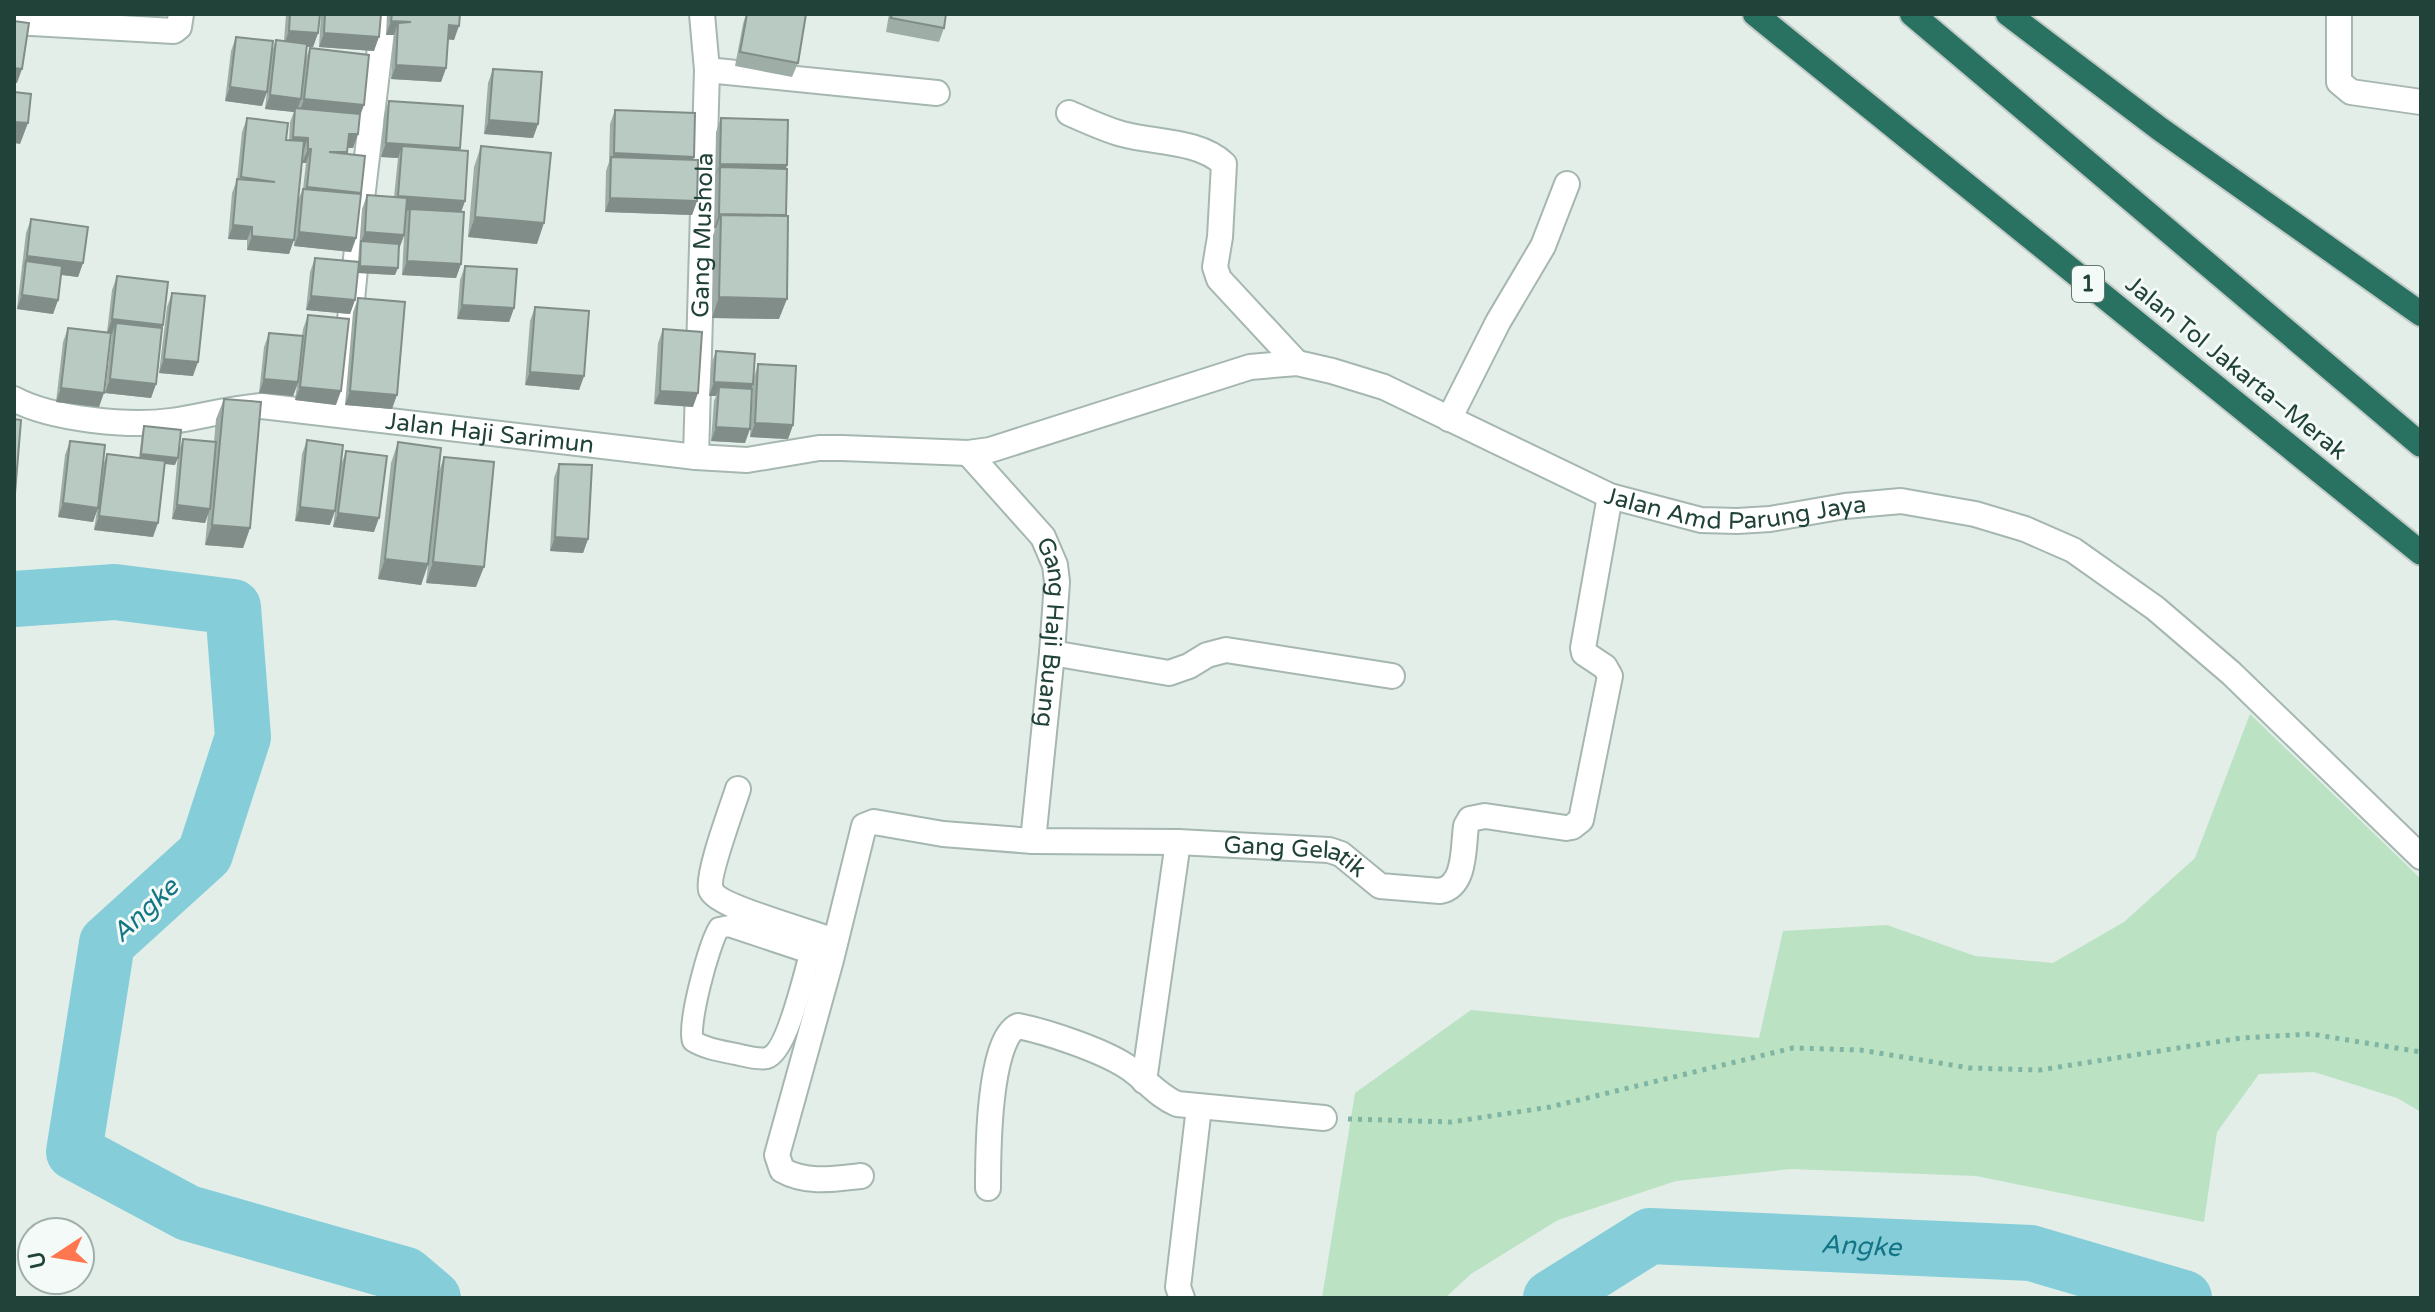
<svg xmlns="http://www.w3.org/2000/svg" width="2435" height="1312" viewBox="0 0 2435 1312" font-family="'Varela Round',sans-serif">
	<rect width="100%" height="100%" fill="#e3eee9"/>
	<path fill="#bae2c3" d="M2250,714L2421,879V1112L2397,1098L2314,1072L2259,1074L2217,1132L2204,1222L1976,1176L1791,1169L1676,1181L1558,1220L1471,1274L1445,1298H1322L1355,1093L1471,1010L1759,1038L1783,931L1887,925L1975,956L2053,963L2124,922L2195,858Z"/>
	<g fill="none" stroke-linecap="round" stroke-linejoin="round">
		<g stroke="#85ced9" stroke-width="56">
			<path d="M14,599L115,592L233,607L243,737L205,854L107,943L74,1152L188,1213L406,1275L433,1298"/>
			<path id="s1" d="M1551,1298L1650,1236L2031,1253L2184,1298"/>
		</g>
		<defs>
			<path id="service" d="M810,954C804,975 787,1052 767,1058C758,1060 745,1056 736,1054C721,1051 706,1049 693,1041C687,1025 709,944 719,928L729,926L831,960"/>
			<g id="minor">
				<path d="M2339,14V82L2351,92L2421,102"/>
				<path d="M14,22L174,31L179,27L181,14"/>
				<path d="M707,70L937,93"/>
				<path d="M1069,113C1087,121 1104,129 1122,134C1154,143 1199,140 1224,164L1220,237L1215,267L1219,279L1297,363"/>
				<path id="s2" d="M14,399C51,419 129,427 171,421C201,417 230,408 262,406L696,457L747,460L819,448H842L968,453L990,450L1250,367L1297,363L1332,371L1384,387L1610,496L1701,520L1737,521L1770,519L1845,506L1901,501L1975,514L2025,529L2073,550L2155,608L2231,673L2421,857"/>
				<path d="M341,413L361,207L384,14"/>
				<path d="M1449,419L1498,322L1543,246L1567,184"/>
				<path id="s3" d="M968,453L1043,537L1055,565L1057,582L1052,653L1033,841"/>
				<path id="s4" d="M696,457L707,70L702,14"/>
				<path d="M1052,653L1169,673L1189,666L1207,655L1226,650L1392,676"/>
				<path d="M738,789C733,805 706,877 711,890C718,907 814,933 835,941"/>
				<path d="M1144,1081L1178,842"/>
				<path id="s5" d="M861,1176C834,1179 807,1184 782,1170L777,1155L831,960L864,826L874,822L943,834L1033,841L1178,842L1329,850L1341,854L1380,886L1440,891C1466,886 1463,848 1466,826L1470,819L1485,816L1566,828L1572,827L1581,820L1610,676L1605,667L1584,653L1583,648L1610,496"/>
				<path d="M988,1188C988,1156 988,1040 1018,1026C1048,1032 1101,1050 1126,1066C1144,1077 1156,1095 1177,1104L1324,1118"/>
				<path d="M1182,1298L1178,1287L1199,1107"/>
			</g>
			<path id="motorway" d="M1755,14L2421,553
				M1912,14L2421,445
				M2008,14L2160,129L2421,314"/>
		</defs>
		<use href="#service" stroke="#a5b7b0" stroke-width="24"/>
		<use href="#minor" stroke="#a5b7b0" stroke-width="28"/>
		<use href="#motorway" stroke="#c1cac7" stroke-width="28"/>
		<path stroke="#80b5a3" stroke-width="5" stroke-dasharray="4 6" stroke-linecap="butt" d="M1348,1119L1451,1122L1550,1107L1793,1048L1860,1050L1970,1068L2040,1070L2241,1038L2311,1034L2421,1052"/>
		<use href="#service" stroke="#fff" stroke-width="20"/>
		<use href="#minor" stroke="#fff" stroke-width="24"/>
		<use href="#motorway" stroke="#297261" stroke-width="24"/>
	</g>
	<path fill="#9eaea7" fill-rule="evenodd" d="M286,14H320L318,33L313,47H307L305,60L310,48L360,117L358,134L353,148H348L347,154L360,194L356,238L351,252L294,246L295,232L289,254L247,250V240L228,239L232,193L237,180L242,132L247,118L286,140H289L290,122L294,112L265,109L271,55L262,106L225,101L231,51L236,37L271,54L276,40L284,41ZM302,163H306L303,189L298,200Z
		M321,14H381L374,51L319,47Z
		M387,14H460L454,40L448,39L446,68L441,82L391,79L394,35H386Z
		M746,14H806L798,63L792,77L735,66L743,24Z
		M889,14H946L944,28L939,42L886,32Z
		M493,69L538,124L533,138L484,134L488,83Z
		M389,101L460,148V150L465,201L461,212V264L456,278L402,275L404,236L399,249L395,275L358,273L355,300L350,314L306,310L310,272L315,258L358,262L362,209L367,195L394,197L398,158L381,157L384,115Z
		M615,110L694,157L693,159L697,201L692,215L605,212L606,171L609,162L610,124Z
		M721,118L787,165L786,169L779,319L712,318L713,235L716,228H714L716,132Z
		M481,146L537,244L468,237L474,167Z
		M31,219L83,263L78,277L61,275L58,300L53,314L17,309L26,233Z
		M465,266L514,308L509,322L457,319L460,280Z
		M117,276L163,325L156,384L151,398L105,393L112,334L111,333L99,407L56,402L63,342L68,328L107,332L112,290Z
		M172,293L193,376L159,373L167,307Z
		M358,298L392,409L345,405L353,312Z
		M535,307L584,376L579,390L525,385L530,321Z
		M308,315L336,405L295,400L297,386L293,396L259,393L264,347L269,333L302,336L303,329Z
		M663,329L693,407L654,404L658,343Z
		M716,351L754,377L758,364L793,425L788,439L750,437L753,386L745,443L711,441L714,401L716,396H709L711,365Z
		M224,399L250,528L243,548L205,545L208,513L205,523L172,519L178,453L183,439L214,442L216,419Z
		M144,426L175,465L165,464L153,537L94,530L97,510L93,522L58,517L65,455L70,441L102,468L107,454L139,458L142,433Z
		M307,440L330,525L295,521L302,454Z
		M398,442L439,471L444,457L476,587L426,583L428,565L421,585L378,579L391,463Z
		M346,451L374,532L333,527L341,465Z
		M559,464L588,539L583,553L550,551L554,478Z"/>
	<path fill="#818d88" d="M391,21L411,22L398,23L394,35H386Z
		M449,25L459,26L454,40L444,39Z
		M289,31L318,33L313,47L284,45Z
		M324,33L379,37L374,51L319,47Z
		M396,65L446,68L441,82L391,79Z
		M14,68L22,69L17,83H14Z
		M230,87L267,92L262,106L225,101Z
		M270,95L301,99L296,113L295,108L294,112L265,109Z
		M304,99L364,105L359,119L299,113Z
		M489,120L538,124L533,138L484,134Z
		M14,122L28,123L20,144L14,143Z
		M349,134H358L353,148H344Z
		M293,137L308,138L303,152L288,151Z
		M386,143L460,148L455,162L402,146L398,158L381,157Z
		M308,149H311L306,163H302Z
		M614,153L694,157L689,171L611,162Z
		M720,164L787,165L782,179L720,167L715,177Z
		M307,187L361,193L356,207L302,201Z
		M398,196L465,201L460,215L393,209Z
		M610,198L697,201L692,215L605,212Z
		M719,214L786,215H721L716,228H714Z
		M475,217L544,223L537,244L468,237Z
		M233,225L252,227L247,240L228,239Z
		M299,232L356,238L351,252L294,246Z
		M365,232L404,235L399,249L361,242Z
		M252,236L294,240L289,254L247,250Z
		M27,256L83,263L78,277L25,270L26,261L22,270Z
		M407,261L461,264L456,278L402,275Z
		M360,266L398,268L395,275L358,273Z
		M22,295L58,300L53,314L17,309Z
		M311,296L355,300L350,314L306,310Z
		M719,297L787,299L779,319L712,318Z
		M462,305L514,308L509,322L457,319Z
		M112,319L163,325L158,339L116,323L112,334L107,333Z
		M164,359L198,362L193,376L159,373Z
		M530,372L584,376L579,390L525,385Z
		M110,379L156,384L151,398L105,393Z
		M264,379L298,382L293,396L259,393Z
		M714,382L753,384L748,398L719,387L716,396H709Z
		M300,387L341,391L336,405L295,400Z
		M61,388L104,393L99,407L56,402Z
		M350,391L397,395L392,409L345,405Z
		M660,391L698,393L693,407L654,404Z
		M755,423L793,425L788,439L750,437Z
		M716,427L750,429L745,443L711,441Z
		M141,454L178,458L175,465L138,461Z
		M63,503L98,508L93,522L58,517Z
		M177,505L210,509L205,523L172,519Z
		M300,507L335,511L330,525L295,521Z
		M338,513L379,518L374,532L333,527Z
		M99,516L158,523L153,537L94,530Z
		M212,525L250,528L243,548L205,545Z
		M555,537L588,539L583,553L550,551Z
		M385,559L428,564L421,585L378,579Z
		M433,562L484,567L476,587L426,583Z"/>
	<path fill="#b8cac2" stroke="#818d88" stroke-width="2" d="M290,14H320L318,33L289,31Z
		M325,14H381L379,37L324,33Z
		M392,14H460L459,26L449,25L446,68L396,65L398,23L411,22L391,21Z
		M747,14H806L798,63L740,52Z
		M892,14H946L944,28L891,18Z
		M14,21L29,23L22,69L14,68Z
		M236,37L273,41L267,92L230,87Z
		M276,40L307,44L301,99L270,95Z
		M310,48L369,55L364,105L304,99Z
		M493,69L542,72L538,124L489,120Z
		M14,92L31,94L28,123L14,122Z
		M389,101L463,106L460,148L386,143Z
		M295,108L360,114L358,134H349L347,152H329L365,156L361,193L307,187L311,149H308V138L293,137Z
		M615,110L695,113L694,157L614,153Z
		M247,118L288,123L286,140L304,141L294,240L252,236V227L233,225L237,179L275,182L241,177Z
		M721,118L788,120L787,165L720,164Z
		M402,146L468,151L465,201L398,196Z
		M481,146L551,153L544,223L475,217Z
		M611,157L698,160L697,201L610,198Z
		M720,167L787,169L786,215L719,214Z
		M303,189L361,194L356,238L299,232Z
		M367,195L407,198L404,235L365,232Z
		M410,209L464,212L461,264L407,261Z
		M721,215L788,216L787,299L719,297Z
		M31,219L88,227L83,263L27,256Z
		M361,241L399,244L398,268L360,266Z
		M315,258L359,262L355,300L311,296Z
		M26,261L62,266L58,300L22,295Z
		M465,266L517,269L514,308L462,305Z
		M117,276L168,282L163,325L112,319Z
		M172,293L205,296L198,362L164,359Z
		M358,298L405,302L397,395L350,391Z
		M535,307L589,311L584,376L530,372Z
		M308,315L349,319L341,391L300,387Z
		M116,323L162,328L156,384L110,379Z
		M68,328L111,333L104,393L61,388Z
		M663,329L702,332L698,393L660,391Z
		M269,333L303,336L298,382L264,379Z
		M716,351L755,354L753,384L714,382Z
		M758,364L796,366L793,425L755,423Z
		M719,387L752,389L750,429L716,427Z
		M224,399L261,402L250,528L212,525Z
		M14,419L21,420L14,506Z
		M144,426L181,430L178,458L141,454Z
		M183,439L216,442L210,509L177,505Z
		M307,440L343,445L335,511L300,507Z
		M70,441L105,445L98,508L63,503Z
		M398,442L441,448L428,564L385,559Z
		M346,451L387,456L379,518L338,513Z
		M107,454L165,461L158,523L99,516Z
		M444,457L494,462L484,567L433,562Z
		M559,464L592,465L588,539L555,537Z"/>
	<g text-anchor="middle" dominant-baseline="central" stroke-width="6" stroke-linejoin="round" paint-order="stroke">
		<rect fill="#f4faf7" stroke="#607971" stroke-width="2" x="2072" y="266" width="32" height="36" rx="6"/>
		<g font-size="22" font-weight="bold" fill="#204238">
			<text x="2088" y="284">1</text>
		</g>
		<g font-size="24" fill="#204238" stroke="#f4faf7">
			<text stroke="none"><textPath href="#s4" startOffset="222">Gang Mushola</textPath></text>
			<text transform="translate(2236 368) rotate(39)">Jalan Tol Jakarta–Merak</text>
			<text stroke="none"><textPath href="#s2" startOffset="482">Jalan Haji Sarimun</textPath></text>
			<text stroke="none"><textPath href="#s2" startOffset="1774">Jalan Amd Parung Jaya</textPath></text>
			<text stroke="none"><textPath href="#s3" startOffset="210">Gang Haji Buang</textPath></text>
			<text stroke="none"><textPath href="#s5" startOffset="872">Gang Gelatik</textPath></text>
		</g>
		<g font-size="26" font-style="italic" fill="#137585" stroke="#f4faf7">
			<text transform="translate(145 910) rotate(-43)">Angke</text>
			<text stroke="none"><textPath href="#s1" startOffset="328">Angke</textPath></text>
		</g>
	</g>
	<rect width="2435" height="1312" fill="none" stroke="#204238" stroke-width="32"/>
	<g transform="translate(56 1256) rotate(258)"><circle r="38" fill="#f4faf7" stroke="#9fb0ab" stroke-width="2"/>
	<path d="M0-6L14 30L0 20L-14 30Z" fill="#ff7750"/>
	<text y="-12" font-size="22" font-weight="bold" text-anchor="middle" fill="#204238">U</text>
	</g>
</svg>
